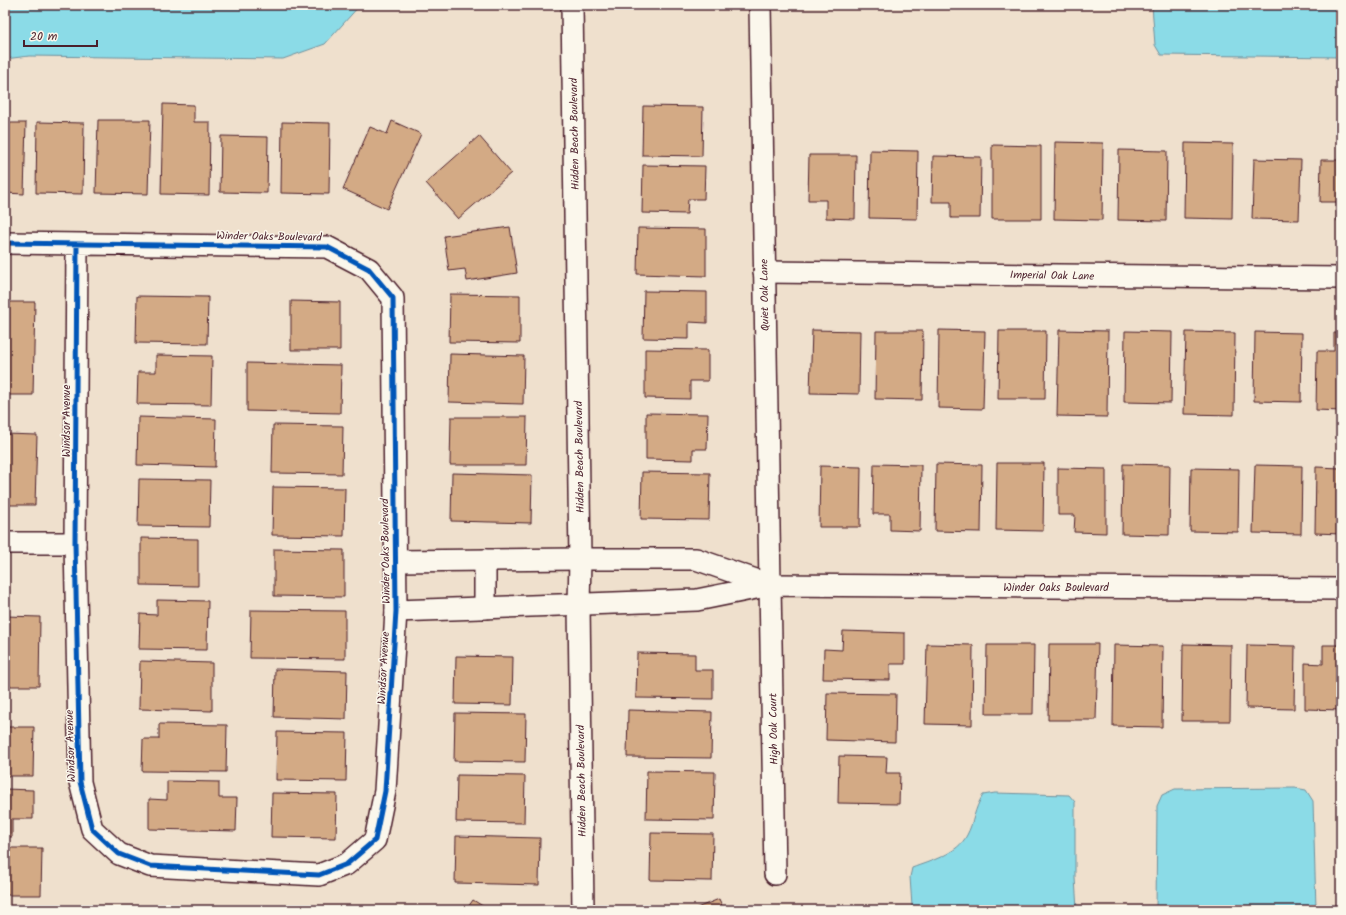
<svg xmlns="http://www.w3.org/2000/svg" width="1346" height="915" viewBox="0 0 1346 915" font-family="Kalam,sans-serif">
<rect width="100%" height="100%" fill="#efe0cd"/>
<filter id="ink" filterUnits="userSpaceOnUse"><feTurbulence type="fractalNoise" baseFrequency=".025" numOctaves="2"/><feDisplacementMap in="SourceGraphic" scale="8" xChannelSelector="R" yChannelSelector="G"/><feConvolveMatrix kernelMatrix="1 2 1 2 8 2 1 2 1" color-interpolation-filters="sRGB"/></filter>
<g filter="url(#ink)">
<g fill="#8bdbe7" stroke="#71909c">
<path d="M 5,5 L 360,5 L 325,44 L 283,59 L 29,56 L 5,59 Z"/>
<path d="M 1152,5 L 1341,5 L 1341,57 L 1161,55 L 1155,45 Z"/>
<path d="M 1295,788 L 1306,790 L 1313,801 L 1316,910 L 1156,910 L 1157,806 L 1162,795 L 1175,789 Z"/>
<path d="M 995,793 L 1069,795 L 1075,802 L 1075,878 L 1077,910 L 910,910 L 912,906 L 910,877 L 912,868 C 930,861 958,854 967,835 C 974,822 974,809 983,795 Z"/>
</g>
<g fill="#d3aa85" stroke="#4a1f2b">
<path d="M 163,104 L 194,105 L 194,122 L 210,122 L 209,195 L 161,194 Z"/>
<path d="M 643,106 L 703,107 L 702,156 L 642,155 Z"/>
<path d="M 98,120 L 150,120 L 148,194 L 96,193 Z"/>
<path d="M 392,121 L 421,134 L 387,209 L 343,189 L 370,127 L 387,134 Z"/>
<path d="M 37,122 L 84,123 L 83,194 L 36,193 Z"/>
<path d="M 282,122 L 330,123 L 329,194 L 281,193 Z"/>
<path d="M 5,123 L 26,123 L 24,194 L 5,193 Z"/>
<path d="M 221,136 L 268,137 L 267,193 L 220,192 Z"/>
<path d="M 479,136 L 511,173 L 458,219 L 426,183 Z"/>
<path d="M 1055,142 L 1103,143 L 1102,220 L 1054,219 Z"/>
<path d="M 1185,143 L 1233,144 L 1232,219 L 1184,218 Z"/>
<path d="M 992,145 L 1041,146 L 1041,219 L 992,219 Z"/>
<path d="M 870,150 L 918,151 L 917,219 L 869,218 Z"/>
<path d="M 1119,150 L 1167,151 L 1166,221 L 1118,220 Z"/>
<path d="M 809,155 L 856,155 L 855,219 L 826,218 L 826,200 L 808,200 Z"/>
<path d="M 933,156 L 981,157 L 980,218 L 951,218 L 951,202 L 932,202 Z"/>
<path d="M 1254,159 L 1301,160 L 1299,220 L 1252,219 Z"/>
<path d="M 1321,160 L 1341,160 L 1341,221 L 1337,221 L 1337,202 L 1320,202 Z"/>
<path d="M 643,165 L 705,166 L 704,199 L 688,199 L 687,214 L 642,213 Z"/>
<path d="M 510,227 L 517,273 L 467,281 L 465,269 L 449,271 L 444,236 Z"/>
<path d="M 638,228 L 706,229 L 706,276 L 637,274 Z"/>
<path d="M 644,291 L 707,292 L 707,323 L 689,322 L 689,339 L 643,338 Z"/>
<path d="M 450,294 L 520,295 L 520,343 L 449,342 Z"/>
<path d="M 137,296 L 208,297 L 207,344 L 136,343 Z"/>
<path d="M 291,301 L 340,302 L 340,350 L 291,350 Z"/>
<path d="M 5,302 L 35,302 L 33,395 L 5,395 Z"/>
<path d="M 812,330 L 860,331 L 859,394 L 810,393 Z"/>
<path d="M 939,330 L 985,331 L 983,409 L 938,408 Z"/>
<path d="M 1059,330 L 1108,331 L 1107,417 L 1057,416 Z"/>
<path d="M 876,331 L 923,331 L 922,400 L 875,399 Z"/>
<path d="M 999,331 L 1046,331 L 1045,399 L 998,399 Z"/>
<path d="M 1125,331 L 1172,332 L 1171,403 L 1124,402 Z"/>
<path d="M 1186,332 L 1235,333 L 1234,415 L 1184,414 Z"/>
<path d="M 1255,332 L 1302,333 L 1301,402 L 1254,401 Z"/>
<path d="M 1334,333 L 1341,333 L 1341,411 L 1316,410 L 1317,351 L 1334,351 Z"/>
<path d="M 645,349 L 708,350 L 708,381 L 690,381 L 690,399 L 645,398 Z"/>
<path d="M 450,354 L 524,356 L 523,404 L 449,402 Z"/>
<path d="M 156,355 L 212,356 L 211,405 L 137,404 L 138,372 L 156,372 Z"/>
<path d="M 247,363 L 341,365 L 340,413 L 247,411 Z"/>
<path d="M 646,413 L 708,414 L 707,449 L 693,449 L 693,460 L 646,459 Z"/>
<path d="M 138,417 L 216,419 L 215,467 L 137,465 Z"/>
<path d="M 451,417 L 527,417 L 526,465 L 450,465 Z"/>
<path d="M 273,425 L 343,426 L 342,474 L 272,473 Z"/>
<path d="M 5,434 L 37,435 L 35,505 L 5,505 Z"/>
<path d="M 997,463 L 1044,463 L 1043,531 L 996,530 Z"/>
<path d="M 874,464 L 921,465 L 920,531 L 890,530 L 890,514 L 873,514 Z"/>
<path d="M 936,464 L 982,465 L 981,532 L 935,531 Z"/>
<path d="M 1123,464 L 1170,465 L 1169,535 L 1122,534 Z"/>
<path d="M 1255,465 L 1302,466 L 1301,534 L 1253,533 Z"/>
<path d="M 820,466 L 861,467 L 860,527 L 819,527 Z"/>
<path d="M 1316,467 L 1341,468 L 1341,534 L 1315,533 Z"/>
<path d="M 1058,468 L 1106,469 L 1106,533 L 1074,532 L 1075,515 L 1058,515 Z"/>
<path d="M 1191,468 L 1239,469 L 1238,532 L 1190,531 Z"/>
<path d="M 642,472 L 710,473 L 709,520 L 641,519 Z"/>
<path d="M 452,473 L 532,475 L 531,523 L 451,521 Z"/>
<path d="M 139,479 L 210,480 L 209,527 L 138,526 Z"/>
<path d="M 273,487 L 345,488 L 344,536 L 272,535 Z"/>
<path d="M 141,538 L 198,539 L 198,586 L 141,585 Z"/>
<path d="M 274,549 L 344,550 L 344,597 L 274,596 Z"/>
<path d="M 157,600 L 208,601 L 207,650 L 139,649 L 140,614 L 157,615 Z"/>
<path d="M 251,610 L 345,611 L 345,659 L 250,658 Z"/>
<path d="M 5,616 L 40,617 L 39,686 L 5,686 Z"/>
<path d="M 843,631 L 905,633 L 905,664 L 890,664 L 890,680 L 823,679 L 824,649 L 842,650 Z"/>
<path d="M 927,644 L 973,645 L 972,725 L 925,724 Z"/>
<path d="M 1049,644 L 1098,644 L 1096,720 L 1048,720 Z"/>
<path d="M 1183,644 L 1231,645 L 1230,721 L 1182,721 Z"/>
<path d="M 987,645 L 1034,645 L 1033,714 L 986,714 Z"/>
<path d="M 1114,645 L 1163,646 L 1162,727 L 1113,726 Z"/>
<path d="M 1247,645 L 1295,646 L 1294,709 L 1246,708 Z"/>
<path d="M 1323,645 L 1341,645 L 1341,710 L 1305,709 L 1305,663 L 1323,664 Z"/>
<path d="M 637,653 L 695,654 L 695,670 L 713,670 L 713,699 L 636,698 Z"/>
<path d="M 456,656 L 513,657 L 512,705 L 455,704 Z"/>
<path d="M 140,661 L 212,663 L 212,711 L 139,709 Z"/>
<path d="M 275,669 L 347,671 L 346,719 L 274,717 Z"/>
<path d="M 827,693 L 896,694 L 895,742 L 826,740 Z"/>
<path d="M 628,710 L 712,712 L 711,758 L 627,757 Z"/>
<path d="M 455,713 L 526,714 L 525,762 L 454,761 Z"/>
<path d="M 159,724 L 227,725 L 226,772 L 142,771 L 143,739 L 159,739 Z"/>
<path d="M 5,727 L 34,727 L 33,776 L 5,776 Z"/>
<path d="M 277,732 L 347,733 L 346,781 L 276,780 Z"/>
<path d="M 839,756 L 887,757 L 886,773 L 900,773 L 899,804 L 838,803 Z"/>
<path d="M 647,771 L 715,772 L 714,820 L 646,819 Z"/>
<path d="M 457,775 L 525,776 L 524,823 L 456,822 Z"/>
<path d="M 167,781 L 219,782 L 219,798 L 237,798 L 236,831 L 149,829 L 149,799 L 167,800 Z"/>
<path d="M 5,789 L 33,790 L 33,819 L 12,819 L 12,837 L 5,837 Z"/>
<path d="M 272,793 L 337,794 L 336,838 L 271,837 Z"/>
<path d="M 651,833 L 713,834 L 712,881 L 650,880 Z"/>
<path d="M 456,836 L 540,838 L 539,885 L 455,883 Z"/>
<path d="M 5,848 L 42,848 L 41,895 L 5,895 Z"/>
<path d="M 719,899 L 724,910 L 692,910 Z"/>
<path d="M 473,900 L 489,910 L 466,910 Z"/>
</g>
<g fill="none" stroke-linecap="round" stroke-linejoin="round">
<g stroke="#4a1f2b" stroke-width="24">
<g id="street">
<path d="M 572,5 L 580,559 L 579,605 L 583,910"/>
<path d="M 760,5 L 775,874"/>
<path d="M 5,243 L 327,247 L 369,269 L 393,298 L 396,611 L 385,791 L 375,840 L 347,864 L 319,875 L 150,866 L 119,854 L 92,829 L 80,782 L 75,543 L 77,244"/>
<path d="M 764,272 L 1341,278"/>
<path d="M 5,543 L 75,543"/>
<path d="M 396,561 L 580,559 L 696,559 L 770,585"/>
<path d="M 485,608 L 485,560"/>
<path d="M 396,611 L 697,600 L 771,585 L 1341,589"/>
</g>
</g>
<use href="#street" stroke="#fbf7ec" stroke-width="21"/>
<g stroke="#fbf7ec" stroke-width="8">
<path id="cycleway" d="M 5,243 L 327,247 L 369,269 L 393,298 L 396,611 L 385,791 L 375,840 L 347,864 L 319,875 L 150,866 L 119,854 L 92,829 L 80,782 L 75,543 L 77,244"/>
</g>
<use href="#cycleway" stroke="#0057b8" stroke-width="5"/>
</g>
</g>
<g text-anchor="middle" stroke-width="3" stroke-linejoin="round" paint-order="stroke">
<g font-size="11" fill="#4a1f2b" stroke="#fbf7ec">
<text transform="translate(574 134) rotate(-91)" y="4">Hidden Beach Boulevard</text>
<text transform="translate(269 236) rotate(1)" y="4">Winder Oaks Boulevard</text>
<text transform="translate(1052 275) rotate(1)" y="4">Imperial Oak Lane</text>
<text transform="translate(764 295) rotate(-91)" y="4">Quiet Oak Lane</text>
<text transform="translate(66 421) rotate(-90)" y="4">Windsor Avenue</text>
<text transform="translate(579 457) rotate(-91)" y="4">Hidden Beach Boulevard</text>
<text transform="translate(385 551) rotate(-91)" y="4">Winder Oaks Boulevard</text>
<text x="1056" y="591">Winder Oaks Boulevard</text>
<text transform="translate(383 668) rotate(-87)" y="4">Windsor Avenue</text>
<text transform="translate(773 729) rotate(-91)" y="4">High Oak Court</text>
<text transform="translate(70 746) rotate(-92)" y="4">Windsor Avenue</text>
<text transform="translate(581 781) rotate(-91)" y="4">Hidden Beach Boulevard</text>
</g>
</g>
<rect width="1346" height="915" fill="none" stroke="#fbf7ec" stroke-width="20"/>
<rect x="10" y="10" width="1326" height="895" fill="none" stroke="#4a1f2b" stroke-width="1.5" filter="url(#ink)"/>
<path d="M24 40v6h73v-6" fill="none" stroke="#4a1f2b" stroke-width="2"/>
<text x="30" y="40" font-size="12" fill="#4a1f2b" stroke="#fbf7ec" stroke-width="3" paint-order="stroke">20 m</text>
</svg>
